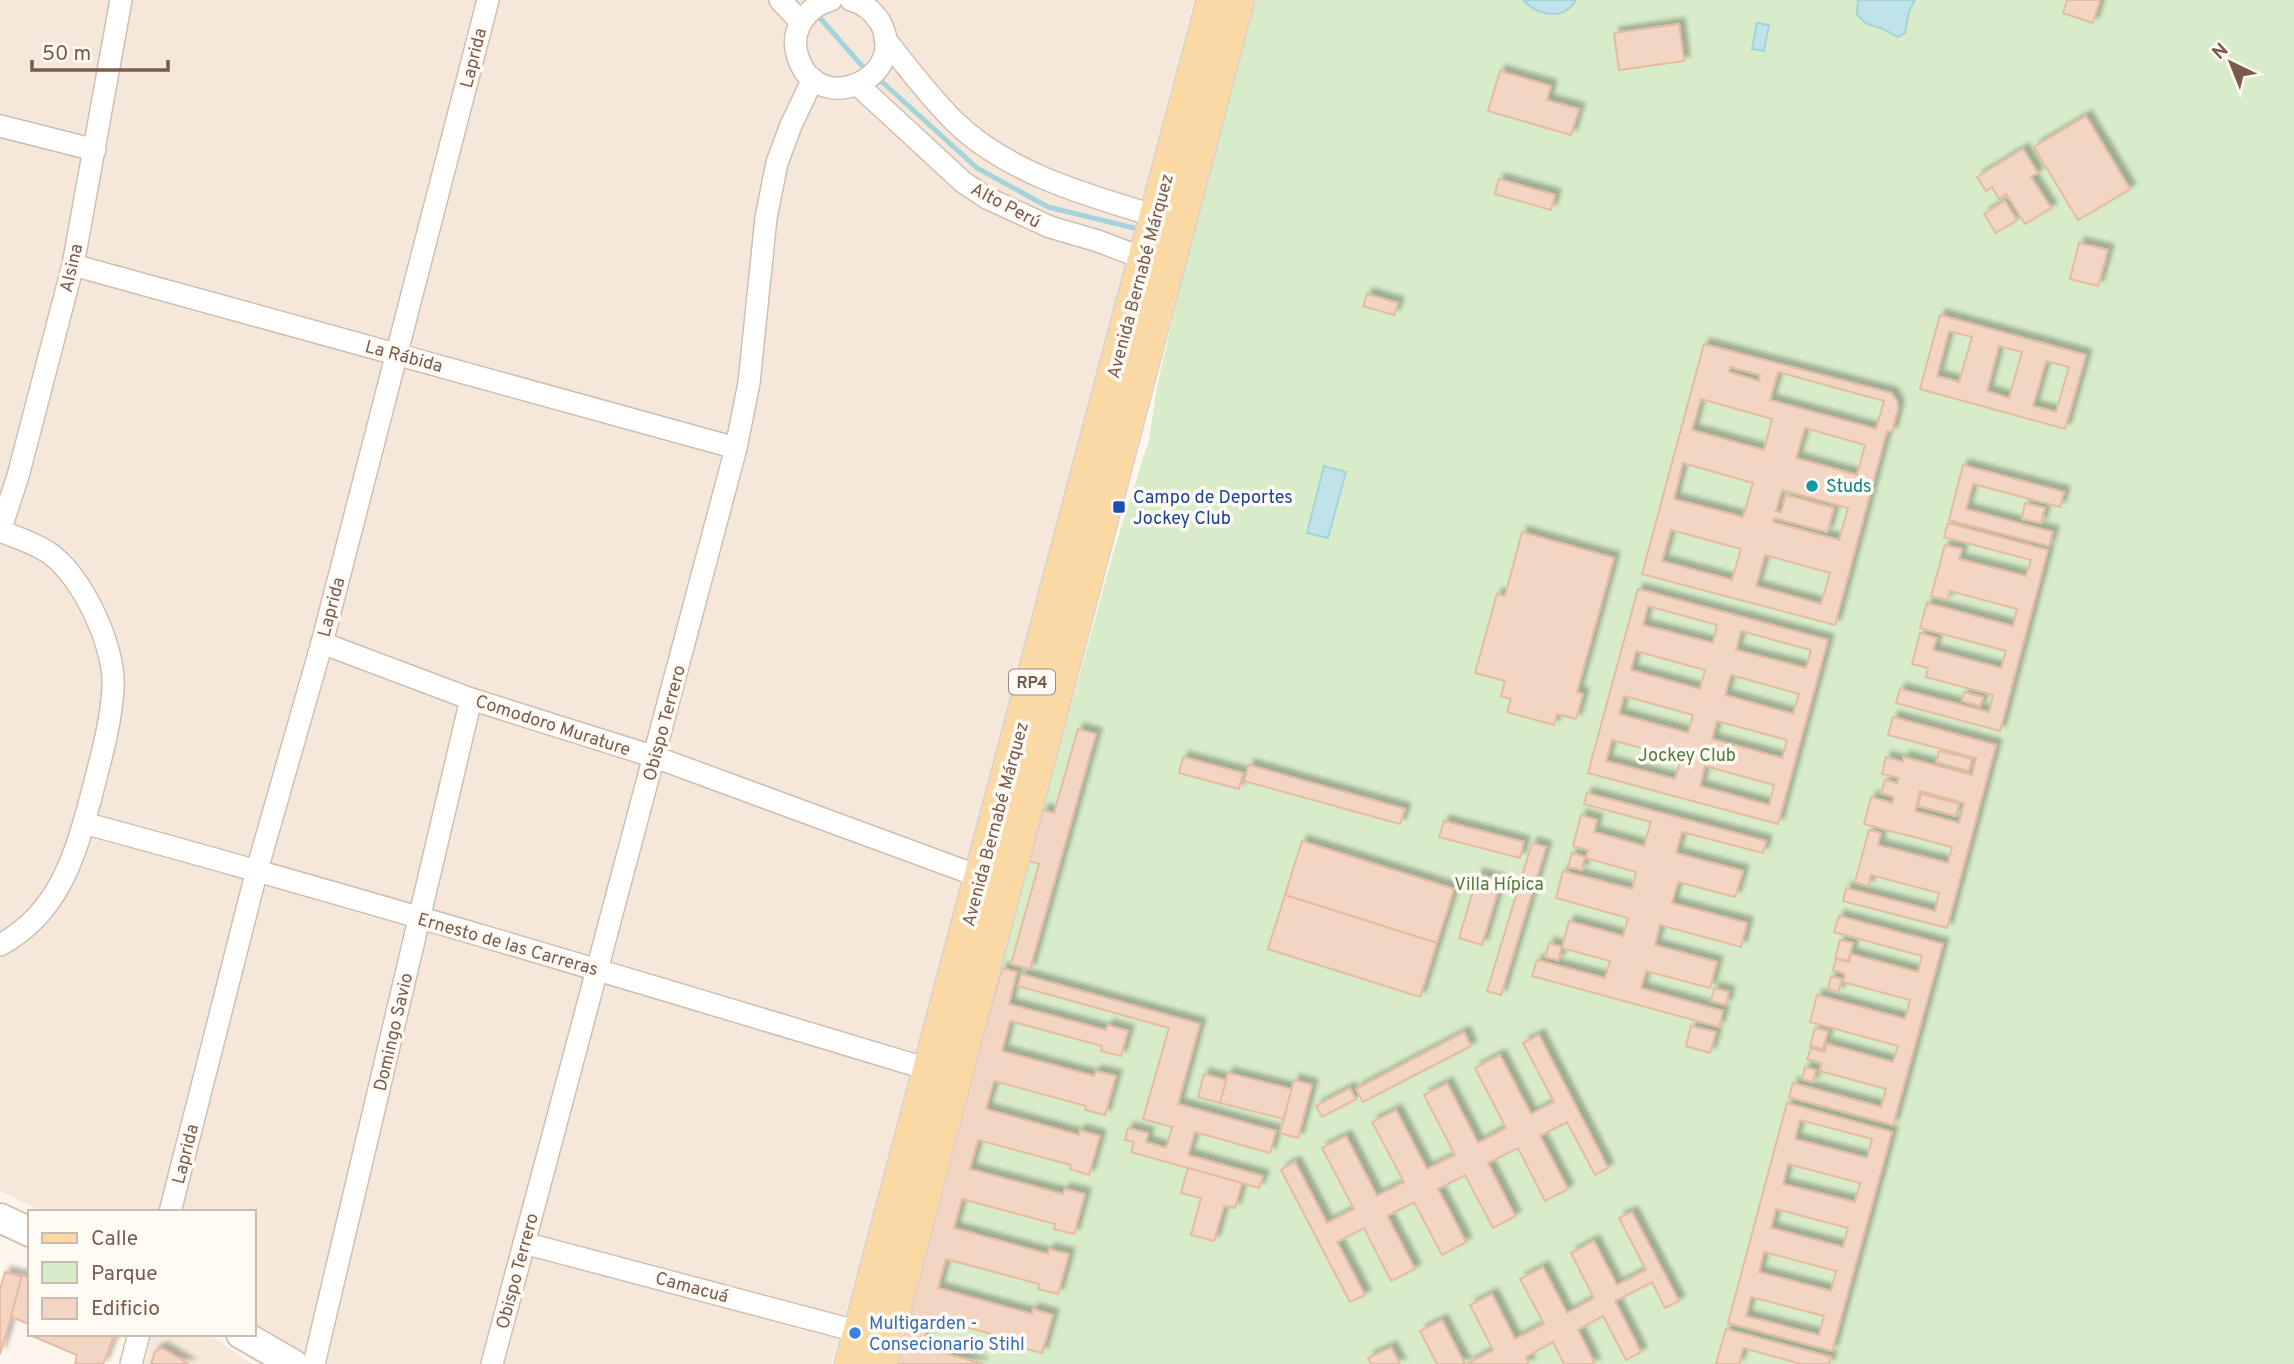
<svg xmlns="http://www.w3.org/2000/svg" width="2294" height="1364" viewBox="0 0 2294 1364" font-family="Overpass,sans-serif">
<defs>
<filter id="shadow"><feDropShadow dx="5.5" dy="-5.5" stdDeviation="2" flood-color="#0004"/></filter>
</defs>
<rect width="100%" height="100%" fill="#fdf6ec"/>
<g fill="#f5e8da">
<path d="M 0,0 L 1194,0 L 970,859 L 832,1364 L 323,1364 L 254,1322 L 254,1212 L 43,1212 L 0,1191 Z"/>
<path d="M 152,1334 L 209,1334 L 252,1364 L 144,1364 Z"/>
</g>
<path fill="#d8ecc9" d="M 1251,0 L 2294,0 L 2294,1364 L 891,1364 L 1113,553 L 1149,440 L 1157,386 L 1224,101 Z"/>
<g fill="#bfe3e8" stroke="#a5d3da" stroke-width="2">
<path d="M 1523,0 L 1576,0 C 1564,21 1538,16 1523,0 Z"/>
<path d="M 1858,0 L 1915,0 L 1909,11 L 1905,33 L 1898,37 L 1881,28 L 1867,24 L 1857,15 Z"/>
<path d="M 1757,23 L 1769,25 L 1764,51 L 1752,49 Z"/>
<path d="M 1324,466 L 1346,472 L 1328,538 L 1307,533 Z"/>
</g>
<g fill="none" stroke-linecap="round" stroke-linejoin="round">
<g stroke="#a5d3da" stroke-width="5">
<path d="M 819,17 L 864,68"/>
<path d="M 880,80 L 977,168 L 1048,207 L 1142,230"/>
</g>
</g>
<g fill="#f3d5c3" stroke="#e6bba3" stroke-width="2" fill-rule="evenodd" filter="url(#shadow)">
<path d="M 2067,0 L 2100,0 L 2093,23 L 2063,13 Z"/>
<path d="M 1679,24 L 1684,61 L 1619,70 L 1614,33 Z"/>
<path d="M 1500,71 L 1551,86 L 1547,100 L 1579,109 L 1571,135 L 1488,111 Z"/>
<path d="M 2086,116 L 2130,189 L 2078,220 L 2034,147 Z"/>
<path d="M 2023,149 L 2038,173 L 2031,177 L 2051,208 L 2025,224 L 2006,194 L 1999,199 L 1992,187 L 1986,191 L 1977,177 Z"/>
<path d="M 1499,179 L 1555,195 L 1551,210 L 1495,194 Z"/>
<path d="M 2005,201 L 2017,220 L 1996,233 L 1984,214 Z"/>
<path d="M 2079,243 L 2108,250 L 2098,286 L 2070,279 Z"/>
<path d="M 1367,294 L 1398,303 L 1394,315 L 1363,306 Z"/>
<path d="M 1940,315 L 2086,355 L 2065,429 L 1920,389 ZM 1949,331 L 1972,337 L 1959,382 L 1937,376 ZM 1999,346 L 2022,352 L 2009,398 L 1987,391 ZM 2046,361 L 2069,367 L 2056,412 L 2033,406 Z"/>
<path d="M 1704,344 L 1891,393 L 1897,401 L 1898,408 L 1892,432 L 1887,431 L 1835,625 L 1642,574 ZM 1730,367 L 1760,375 L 1759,381 L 1729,372 ZM 1778,372 L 1884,401 L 1876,429 L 1770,400 ZM 1701,399 L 1772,419 L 1764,450 L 1692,430 ZM 1805,428 L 1865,445 L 1857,475 L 1796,458 ZM 1683,463 L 1753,483 L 1743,517 L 1674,499 ZM 1782,490 L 1848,508 L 1839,540 L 1773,522 L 1774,518 L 1827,532 L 1834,508 L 1786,495 L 1781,512 L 1776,511 ZM 1671,530 L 1741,549 L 1732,580 L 1662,561 ZM 1765,555 L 1830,573 L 1821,604 L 1756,586 Z"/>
<path d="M 1963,465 L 2064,492 L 2060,507 L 1973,484 L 1966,509 L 2053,532 L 2049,546 L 1949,520 Z"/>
<path d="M 2025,503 L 2045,508 L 2041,523 L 2022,519 Z"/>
<path d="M 1948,523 L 2048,550 L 2000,731 L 1896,703 L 1900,689 L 1989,712 L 1993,695 L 1926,677 L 1928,668 L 1912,664 L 1920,633 L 1937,638 L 1933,650 L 2001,668 L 2006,651 L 1920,628 L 1927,603 L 2013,626 L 2017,609 L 1950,591 L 1947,600 L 1931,596 L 1945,545 L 1962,549 L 1959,559 L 2026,576 L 2031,560 L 1944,537 Z"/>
<path d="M 1522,532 L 1614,558 L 1577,692 L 1583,694 L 1576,719 L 1557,714 L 1554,725 L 1507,712 L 1511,699 L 1501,696 L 1505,681 L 1475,673 L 1497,594 L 1505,596 Z"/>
<path d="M 1638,589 L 1828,640 L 1778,824 L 1588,773 ZM 1648,606 L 1717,625 L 1713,643 L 1643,625 ZM 1741,631 L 1811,650 L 1806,668 L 1736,650 ZM 1636,651 L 1705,670 L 1700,689 L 1631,670 ZM 1731,675 L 1799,694 L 1793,714 L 1725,695 ZM 1624,696 L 1693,715 L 1688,733 L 1619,714 ZM 1717,721 L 1787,740 L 1782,758 L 1712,739 ZM 1612,740 L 1681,759 L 1675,779 L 1606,761 ZM 1705,766 L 1774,785 L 1769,805 L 1700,786 Z"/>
<path d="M 1964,692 L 1983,697 L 1980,706 L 1962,701 Z"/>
<path d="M 1893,717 L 1996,745 L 1947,928 L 1843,901 L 1846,888 L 1935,911 L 1939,893 L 1871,875 L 1868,886 L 1855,882 L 1869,830 L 1881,833 L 1878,845 L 1948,863 L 1952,847 L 1864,824 L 1871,797 L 1892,803 L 1894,797 L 1881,793 L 1885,780 L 1897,783 L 1899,778 L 1882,774 L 1886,757 L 1903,762 L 1904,757 L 1972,775 L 1976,758 L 1888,735 ZM 1920,791 L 1964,803 L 1959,823 L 1915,811 Z"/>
<path d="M 1078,729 L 1096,734 L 1030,969 L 1011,964 L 1039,864 L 1029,861 L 1043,810 L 1054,813 Z"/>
<path d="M 1939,751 L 1972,759 L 1969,771 L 1936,762 Z"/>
<path d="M 1183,757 L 1243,773 L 1239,789 L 1179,773 Z"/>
<path d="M 1249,765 L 1405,809 L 1400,824 L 1244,781 Z"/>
<path d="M 1587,793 L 1766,841 L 1763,853 L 1682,832 L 1676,853 L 1743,871 L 1735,897 L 1678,882 L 1672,903 L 1747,923 L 1741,947 L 1660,925 L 1655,945 L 1717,962 L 1710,988 L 1646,971 L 1641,988 L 1723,1011 L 1719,1027 L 1532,976 L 1537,960 L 1605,978 L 1610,961 L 1562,948 L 1569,921 L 1623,936 L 1628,918 L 1556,898 L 1563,871 L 1632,889 L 1636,872 L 1586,858 L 1588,850 L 1573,846 L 1581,815 L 1597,820 L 1594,832 L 1644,846 L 1651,822 L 1584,804 Z"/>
<path d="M 1921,794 L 1959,804 L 1956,816 L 1918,806 Z"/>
<path d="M 1444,821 L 1524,842 L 1520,858 L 1439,837 Z"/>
<path d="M 1302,841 L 1454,889 L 1437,943 L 1285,895 Z"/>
<path d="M 1532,843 L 1546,847 L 1501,995 L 1487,991 Z"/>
<path d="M 1572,853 L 1585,857 L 1582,870 L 1568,867 Z"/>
<path d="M 1478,874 L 1501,881 L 1482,945 L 1459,938 Z"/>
<path d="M 1285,895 L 1437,943 L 1420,997 L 1268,949 Z"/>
<path d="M 1839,916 L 1943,944 L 1893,1125 L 1789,1097 L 1793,1083 L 1881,1107 L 1886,1089 L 1820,1071 L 1822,1063 L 1807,1059 L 1811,1048 L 1825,1052 L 1827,1044 L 1893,1062 L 1898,1046 L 1810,1022 L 1817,995 L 1905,1019 L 1910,1000 L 1843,982 L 1845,974 L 1833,970 L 1836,959 L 1849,962 L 1851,954 L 1918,972 L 1922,956 L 1834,932 Z"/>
<path d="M 1840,940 L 1853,943 L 1848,961 L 1835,958 Z"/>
<path d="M 1549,943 L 1562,947 L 1558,960 L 1545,957 Z"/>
<path d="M 1002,968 L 1017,972 L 1009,1004 L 1106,1030 L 1108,1025 L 1128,1031 L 1121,1056 L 1101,1051 L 1102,1046 L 1010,1021 L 1002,1051 L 1094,1076 L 1096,1071 L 1116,1076 L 1105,1115 L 1085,1110 L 1086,1106 L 994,1081 L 986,1109 L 1079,1135 L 1080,1130 L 1100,1136 L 1089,1175 L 1070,1169 L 1071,1165 L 978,1140 L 970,1169 L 1063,1194 L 1065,1189 L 1085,1194 L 1074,1234 L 1054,1229 L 1055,1224 L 962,1199 L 954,1228 L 1048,1254 L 1049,1249 L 1069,1254 L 1058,1294 L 1038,1289 L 1039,1284 L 946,1259 L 938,1288 L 1032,1314 L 1033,1309 L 1053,1315 L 1042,1353 L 1023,1348 L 1024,1343 L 930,1317 L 922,1347 L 983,1364 L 892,1364 Z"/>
<path d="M 1021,974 L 1200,1024 L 1178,1104 L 1276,1131 L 1270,1153 L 1195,1132 L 1188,1155 L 1263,1176 L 1259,1188 L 1131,1152 L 1134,1142 L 1125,1140 L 1128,1128 L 1148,1133 L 1146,1142 L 1166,1148 L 1172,1127 L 1143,1119 L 1169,1028 L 1018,986 Z"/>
<path d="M 1831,976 L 1842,979 L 1838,992 L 1828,989 Z"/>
<path d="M 1714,988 L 1729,992 L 1726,1005 L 1711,1001 Z"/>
<path d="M 1691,1026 L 1716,1032 L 1710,1053 L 1686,1046 Z"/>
<path d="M 1815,1028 L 1828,1031 L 1823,1049 L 1810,1046 Z"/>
<path d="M 1464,1032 L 1471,1046 L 1363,1102 L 1356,1089 Z"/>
<path d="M 1539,1035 L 1608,1168 L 1595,1175 L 1567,1122 L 1540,1136 L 1568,1189 L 1545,1201 L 1518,1148 L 1488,1163 L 1515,1216 L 1493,1228 L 1465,1175 L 1438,1189 L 1466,1242 L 1442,1255 L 1414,1202 L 1387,1216 L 1415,1269 L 1391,1281 L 1364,1228 L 1337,1242 L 1365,1295 L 1350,1302 L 1281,1170 L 1295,1162 L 1327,1223 L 1354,1209 L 1322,1148 L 1346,1136 L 1377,1196 L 1404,1182 L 1372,1122 L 1396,1110 L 1427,1169 L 1455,1155 L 1424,1095 L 1447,1083 L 1478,1143 L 1506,1128 L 1475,1068 L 1500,1055 L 1531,1114 L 1554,1102 L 1523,1043 Z"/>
<path d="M 1805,1067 L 1816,1070 L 1813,1082 L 1802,1079 Z"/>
<path d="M 1228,1073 L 1292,1089 L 1284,1119 L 1220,1103 Z"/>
<path d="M 1204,1074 L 1226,1080 L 1220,1103 L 1198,1097 Z"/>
<path d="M 1294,1080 L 1312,1085 L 1298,1138 L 1280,1133 Z"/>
<path d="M 1350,1088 L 1356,1099 L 1322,1117 L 1316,1106 Z"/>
<path d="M 1787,1103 L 1892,1132 L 1832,1351 L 1728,1323 ZM 1800,1120 L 1872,1139 L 1867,1158 L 1795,1139 ZM 1788,1164 L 1860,1183 L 1855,1202 L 1783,1184 ZM 1776,1209 L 1848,1228 L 1843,1247 L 1771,1228 ZM 1764,1252 L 1836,1271 L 1831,1291 L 1759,1272 ZM 1751,1297 L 1824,1316 L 1819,1335 L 1746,1316 Z"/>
<path d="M 1188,1168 L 1242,1183 L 1235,1208 L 1224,1206 L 1214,1241 L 1191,1235 L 1201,1198 L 1181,1193 Z"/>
<path d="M 1632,1212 L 1679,1301 L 1665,1308 L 1652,1282 L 1615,1301 L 1641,1352 L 1626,1360 L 1603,1316 L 1578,1330 L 1595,1364 L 1564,1364 L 1553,1342 L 1526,1357 L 1529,1364 L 1467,1364 L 1493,1350 L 1470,1305 L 1492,1294 L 1515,1339 L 1544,1324 L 1520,1279 L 1543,1267 L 1567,1313 L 1594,1298 L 1571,1253 L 1594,1241 L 1617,1285 L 1646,1270 L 1619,1218 Z"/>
<path d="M 5,1272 L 23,1277 L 0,1354 L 0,1289 Z"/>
<path d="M 22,1275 L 30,1278 L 30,1334 L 112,1334 L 114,1336 L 103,1364 L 75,1364 L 77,1355 L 30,1335 L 29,1324 L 11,1317 Z"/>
<path d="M 1442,1320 L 1465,1364 L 1437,1364 L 1420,1331 Z"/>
<path d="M 1726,1329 L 1831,1357 L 1829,1364 L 1801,1364 L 1743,1348 L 1739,1364 L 1716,1364 Z"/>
<path d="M 1391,1347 L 1400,1364 L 1371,1364 L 1368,1358 Z"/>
<path d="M 162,1348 L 189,1364 L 151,1364 L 155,1351 Z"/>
</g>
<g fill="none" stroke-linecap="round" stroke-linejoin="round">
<g stroke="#d1beb0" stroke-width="24">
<g id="minor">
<path d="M 780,0 L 801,22"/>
<path d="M 831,0 C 806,7 789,31 798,57 C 817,119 911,78 880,22 C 873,11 863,3 851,0"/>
<path d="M 885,39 C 907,67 929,96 954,121 C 1007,173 1086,195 1156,216"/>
<path d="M 858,85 L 963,182 L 987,198 L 1050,227 L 1098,241 L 1145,259"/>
<path d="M 0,126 L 95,150"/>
<path d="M 73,265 L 736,448"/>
<path d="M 0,531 L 18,476 L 73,265 L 121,0"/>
<path d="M 0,531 C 15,537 35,543 49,553 C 82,575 116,648 113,688 C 111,725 100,761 91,797 C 75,857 58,914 0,945"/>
<path d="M 322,643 L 471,699 L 655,757 L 981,877"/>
<path d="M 84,823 C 368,900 649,985 931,1070"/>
<path d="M 170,1212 L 257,870 L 322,643 L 488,0"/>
<path d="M 524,1243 L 860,1332"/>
<path d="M 131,1364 L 139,1334"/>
<path d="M 314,1364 L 471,699"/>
<path d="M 492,1364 L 736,448 L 749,383 L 766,218 L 777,163 L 791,125 L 813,79"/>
</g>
</g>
<g stroke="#d6c0b0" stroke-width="32">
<g id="secondary">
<path d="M 0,1218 L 30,1232"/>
<path d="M 241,1334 L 293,1364"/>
</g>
</g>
<g stroke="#dad1cd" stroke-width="35">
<g id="primary">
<path d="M 851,1364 L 1213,0"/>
<path d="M 880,1364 L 1238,0"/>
</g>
</g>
<use href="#minor" stroke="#fff" stroke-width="21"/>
<use href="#secondary" stroke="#fff" stroke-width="28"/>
<use href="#primary" stroke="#fbd9a5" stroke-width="32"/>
</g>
<circle fill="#0f9aa8" stroke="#fffaf3" stroke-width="2.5" cx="1812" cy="486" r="7"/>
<rect fill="#1a4fb4" stroke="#fffaf3" stroke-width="2.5" x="1112" y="500" width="14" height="14" rx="3.5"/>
<circle fill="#3f7fe0" stroke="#fffaf3" stroke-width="2.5" cx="855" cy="1333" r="7"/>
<g text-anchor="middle" stroke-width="7" stroke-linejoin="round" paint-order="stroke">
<rect fill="#fffaf3" stroke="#a28b7f" stroke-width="2" x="1009" y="669.5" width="46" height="25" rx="5"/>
<g font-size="16" font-weight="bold" fill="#7a5c4d">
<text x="1032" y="688">RP4</text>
</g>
<g font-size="18" fill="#7a5c4d" stroke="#fffaf3">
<text transform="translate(473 58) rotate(-76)" y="6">Laprida</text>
<text transform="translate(1006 205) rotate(28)" y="6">Alto Perú</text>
<text transform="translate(71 268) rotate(-77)" y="6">Alsina</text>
<text transform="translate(1140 276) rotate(-75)" y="6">Avenida Bernabé Márquez</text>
<text transform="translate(404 356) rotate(15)" y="6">La Rábida</text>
<text transform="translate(331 607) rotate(-75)" y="6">Laprida</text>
<text transform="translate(664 723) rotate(-75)" y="6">Obispo Terrero</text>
<text transform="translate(553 725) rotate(18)" y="6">Comodoro Murature</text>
<text transform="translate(995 824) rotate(-75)" y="6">Avenida Bernabé Márquez</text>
<text transform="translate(508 944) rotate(16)" y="6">Ernesto de las Carreras</text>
<text transform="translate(393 1032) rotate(-77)" y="6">Domingo Savio</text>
<text transform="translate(185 1154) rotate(-76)" y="6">Laprida</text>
<text transform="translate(517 1271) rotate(-75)" y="6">Obispo Terrero</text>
<text transform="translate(692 1287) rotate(15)" y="6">Camacuá</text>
</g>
<g font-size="18" fill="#0d838f" stroke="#fffaf3" text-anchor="start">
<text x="1826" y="492">Studs</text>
</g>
<g font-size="18" fill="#164399" stroke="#fffaf3" text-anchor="start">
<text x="1133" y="503">Campo de Deportes<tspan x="1133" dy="21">Jockey Club</tspan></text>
</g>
<g font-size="18" fill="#537a41" stroke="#fffaf3">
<text x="1687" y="761">Jockey Club</text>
<text x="1499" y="890">Villa Hípica</text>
</g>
<g font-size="18" fill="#366cbe" stroke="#fffaf3" text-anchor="start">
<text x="869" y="1329">Multigarden -<tspan x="869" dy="21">Consecionario Stihl</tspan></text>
</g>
</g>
<rect x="28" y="1210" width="228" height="126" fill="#fffaf3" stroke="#cabbb1" stroke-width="2"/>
<rect x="42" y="1233" width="35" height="10" fill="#fbd9a5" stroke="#cabbb1" stroke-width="2"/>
<text x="91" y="1245" font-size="21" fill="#7a5c4d">Calle</text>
<rect x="42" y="1262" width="35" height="21" fill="#d8ecc9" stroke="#cabbb1" stroke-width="2"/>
<text x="91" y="1280" font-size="21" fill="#7a5c4d">Parque</text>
<rect x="42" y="1298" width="35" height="21" fill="#f3d5c3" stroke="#cabbb1" stroke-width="2"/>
<text x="91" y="1315" font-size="21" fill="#7a5c4d">Edificio</text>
<g transform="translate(2231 63) rotate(317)" stroke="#fffaf3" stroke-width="5" paint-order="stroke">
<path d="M0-5L12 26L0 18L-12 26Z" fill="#7a5c4d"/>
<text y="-10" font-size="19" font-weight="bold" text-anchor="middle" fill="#7a5c4d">N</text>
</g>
<path d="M32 60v10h136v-10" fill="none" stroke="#7a5c4d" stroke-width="3.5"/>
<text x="42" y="60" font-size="21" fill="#7a5c4d" stroke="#fffaf3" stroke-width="5" paint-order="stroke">50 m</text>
</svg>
